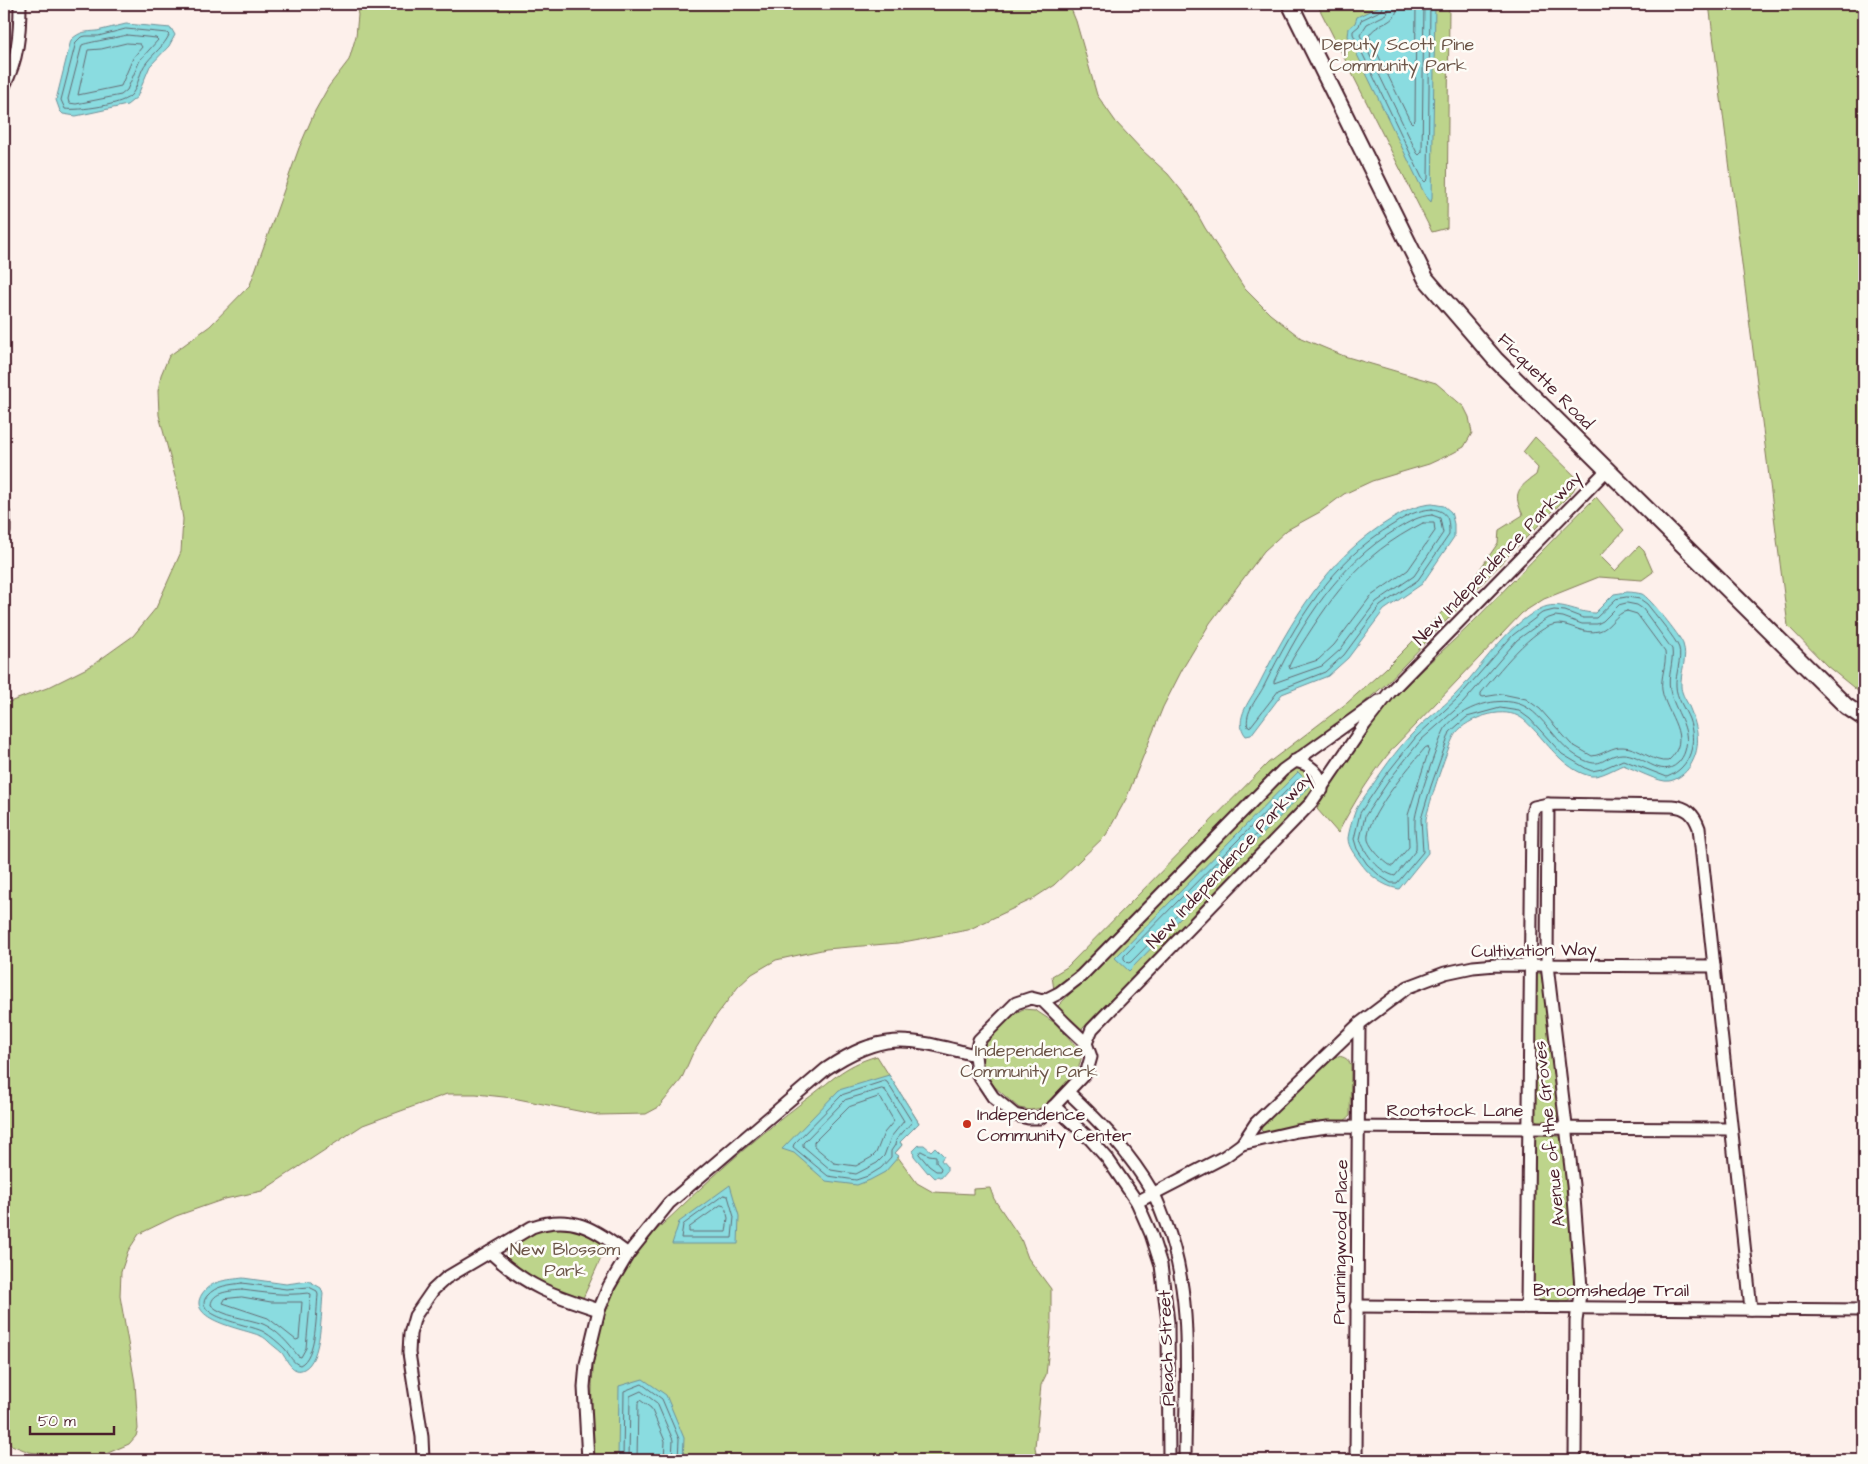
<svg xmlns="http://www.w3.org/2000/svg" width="1868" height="1464" viewBox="0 0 1868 1464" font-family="'Architects Daughter',sans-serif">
<rect width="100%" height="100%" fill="#fdf0eb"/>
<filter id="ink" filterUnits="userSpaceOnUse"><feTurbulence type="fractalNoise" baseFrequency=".02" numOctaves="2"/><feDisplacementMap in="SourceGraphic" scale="10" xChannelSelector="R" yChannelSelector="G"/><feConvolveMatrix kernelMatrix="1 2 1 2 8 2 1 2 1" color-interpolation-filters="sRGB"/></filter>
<g filter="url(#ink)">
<g fill="#bdd48b" stroke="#847a5b">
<path d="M 356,4 L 1069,4 L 1076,21 L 1097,95 L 1116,122 L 1142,150 L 1168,174 L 1190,201 L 1205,228 L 1245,289 L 1270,314 L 1301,338 L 1344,356 L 1436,383 L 1464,407 L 1469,417 L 1472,433 L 1464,447 L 1453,453 L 1429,464 L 1372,481 L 1344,494 L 1320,512 L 1287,530 L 1264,551 L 1210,623 L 1183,668 L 1163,707 L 1126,799 L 1106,835 L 1054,885 L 1031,900 L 968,930 L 898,943 L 826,949 L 776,960 L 752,974 L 738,987 L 716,1016 L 692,1055 L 681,1080 L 659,1107 L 646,1114 L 598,1115 L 513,1098 L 476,1094 L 447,1094 L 363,1125 L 262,1191 L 225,1199 L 176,1216 L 139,1234 L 128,1251 L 121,1272 L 120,1296 L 135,1383 L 138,1429 L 136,1436 L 129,1444 L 101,1456 L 83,1459 L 29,1452 L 4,1442 L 4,704 L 47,688 L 91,666 L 133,636 L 156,608 L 181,552 L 183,519 L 177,484 L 159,415 L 158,391 L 161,375 L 169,356 L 210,326 L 250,285 L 299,148 L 315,111 L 329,86 L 349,60 L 356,36 L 358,15 Z"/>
<path d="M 1317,4 L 1449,4 L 1447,228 L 1432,232 Z"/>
<path d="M 1709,4 L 1864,4 L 1864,696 L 1827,666 L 1788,626 Z"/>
<path d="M 1535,437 L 1579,480 L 1573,491 L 1509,555 L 1385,685 L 1329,732 L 1287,761 L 1277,766 L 1077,970 L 1074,979 L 1054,990 L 1052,976 L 1067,967 L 1268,763 L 1347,703 L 1385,669 L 1469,585 L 1498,543 L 1499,530 L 1523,515 C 1512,493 1518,488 1536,475 L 1538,468 L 1523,452 Z"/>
<path d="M 1596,497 L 1624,530 L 1600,556 L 1615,571 L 1639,546 L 1644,551 L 1653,572 L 1642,580 L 1599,577 L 1544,599 L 1522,613 L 1395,746 C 1372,773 1354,802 1338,833 L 1317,809 C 1335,771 1363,732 1392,700 C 1415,674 1443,651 1468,627 C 1511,584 1552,539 1596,497 Z"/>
<path d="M 1295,768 C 1308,770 1313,776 1318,788 L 1081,1030 L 1057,1007 L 1290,770 Z"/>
<path d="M 1537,973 L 1544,974 L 1560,1114 C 1554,1127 1538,1127 1532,1113 L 1535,974 Z"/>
<path d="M 1023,1009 L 1035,1010 L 1055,1023 L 1077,1047 L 1081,1059 L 1078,1070 L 1042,1108 L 1030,1110 L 1019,1108 L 1005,1096 L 994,1086 L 982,1067 L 984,1046 L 1012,1015 Z"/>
<path d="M 877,1056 L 919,1123 L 900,1142 L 902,1145 L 895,1153 L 917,1183 L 933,1192 L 973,1194 L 973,1189 L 990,1188 L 994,1199 L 1021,1239 L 1028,1258 L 1051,1289 L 1051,1329 L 1046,1375 L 1041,1385 L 1035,1447 L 1037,1460 L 594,1460 C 592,1405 587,1364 606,1310 C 613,1291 632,1258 646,1242 C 656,1229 669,1219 681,1207 C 720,1169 761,1134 804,1101 C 832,1081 842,1066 877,1056 Z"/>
<path d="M 1338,1056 C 1345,1057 1348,1059 1351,1065 L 1350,1116 L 1343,1122 L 1265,1134 L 1261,1130 L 1262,1126 L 1333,1058 Z"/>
<path d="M 1546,1134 L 1560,1137 L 1564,1142 L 1576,1292 C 1569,1307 1538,1308 1531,1292 L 1533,1140 L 1539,1135 Z"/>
<path d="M 555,1226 C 575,1228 589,1236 607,1245 L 583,1298 L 553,1288 L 528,1277 L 507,1261 L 506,1248 L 509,1244 L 541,1229 Z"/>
</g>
<g fill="#8adce0" stroke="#709098">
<path d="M 1384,4 L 1435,4 L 1432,198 L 1431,202 L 1425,195 L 1348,36 L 1349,28 L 1355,23 L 1357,17 Z"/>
<path d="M 126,24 L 171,28 L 175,35 L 169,46 L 150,66 L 137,97 L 127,105 L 76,116 L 63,114 L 60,111 L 56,100 L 71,40 C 80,31 86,32 97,31 C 107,29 116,26 126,24 Z"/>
<path d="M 1432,504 L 1444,506 L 1451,512 L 1454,524 L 1454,537 L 1422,584 L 1384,610 L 1348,658 L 1328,676 L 1282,694 L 1251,735 L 1246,736 C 1232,720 1252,698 1259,684 C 1291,621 1328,557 1390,520 C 1404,512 1416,505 1432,504 Z"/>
<path d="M 1627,592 C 1632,592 1638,593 1642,594 C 1649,597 1681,637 1683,644 C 1688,658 1680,673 1681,686 C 1681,692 1685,699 1688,704 C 1697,725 1703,745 1690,766 C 1686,773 1677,780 1669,781 C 1660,783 1634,769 1623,765 C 1613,769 1601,777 1591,776 C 1569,772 1551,749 1538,734 C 1532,728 1526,720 1518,716 C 1500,707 1468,718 1456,733 C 1449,741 1428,807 1426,819 C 1425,830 1428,843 1428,853 L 1399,889 C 1382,886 1369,875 1360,862 C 1355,855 1348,847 1348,838 C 1349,831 1352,820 1355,812 C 1357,806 1363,799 1367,793 C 1381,773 1395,751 1413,733 C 1426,719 1442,708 1455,695 C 1482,667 1505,627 1540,609 C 1559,599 1576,613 1595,613 L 1614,594 Z"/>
<path d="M 1298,772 L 1311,785 L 1129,971 L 1115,958 Z"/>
<path d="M 889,1075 L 919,1123 L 900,1142 L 902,1145 L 895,1153 L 899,1156 L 885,1172 L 870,1180 L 857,1185 L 826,1181 L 794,1153 L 782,1149 L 839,1090 Z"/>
<path d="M 919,1145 L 924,1145 L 931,1151 L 935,1147 L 944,1156 L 941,1160 L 947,1167 L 947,1171 L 941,1178 L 938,1176 L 935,1178 L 929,1172 L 928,1173 L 914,1156 L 913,1151 Z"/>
<path d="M 730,1185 L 739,1216 L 738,1244 L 672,1244 L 679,1222 Z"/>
<path d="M 243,1278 L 286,1284 L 309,1281 L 321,1288 L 323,1294 C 321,1312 322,1360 304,1369 C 293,1375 287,1360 282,1353 C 278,1349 272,1345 268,1341 C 265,1338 262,1336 258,1335 C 244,1329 185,1320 202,1294 C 211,1280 228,1280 243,1278 Z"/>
<path d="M 643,1379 L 666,1395 L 684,1438 L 683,1460 L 618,1460 L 619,1386 Z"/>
</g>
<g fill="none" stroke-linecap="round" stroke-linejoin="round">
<g stroke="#646b73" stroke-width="1">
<path d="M 1384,4 L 1382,10 L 1361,20 L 1359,26 L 1353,31 L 1353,34 L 1423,180 L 1425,182 L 1428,179 L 1430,4"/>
<path d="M 1390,4 L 1387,14 L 1367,24 L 1360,35 L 1417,153 L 1419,155 L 1422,152 L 1424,4"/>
<path d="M 1398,4 C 1397,27 1376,21 1369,36 L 1410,121 L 1412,123 L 1415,120 L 1416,4"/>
<path d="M 126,29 L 167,33 L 169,35 C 164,46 154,53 147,62 C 139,71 139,85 132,94 C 125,105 77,111 65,109 L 61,100 L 76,42 L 81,37 L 86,36 L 98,36 Z"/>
<path d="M 127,35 L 156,38 L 158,40 L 140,60 L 127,90 L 121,95 L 76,104 L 69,103 L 68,99 L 82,45 C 85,43 120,37 127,35 Z"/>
<path d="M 127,43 L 140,44 L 142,47 L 133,58 L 121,86 L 78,95 L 88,50 L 101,49 Z"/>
<path d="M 1432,509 C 1449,511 1449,520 1449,535 L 1418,580 L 1380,606 L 1344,655 L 1325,672 L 1279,690 L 1251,726 L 1248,727 C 1244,712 1258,698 1264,686 C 1295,624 1332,560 1394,524 C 1406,516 1417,510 1432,509 Z"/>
<path d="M 1432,515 L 1440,518 L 1443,533 L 1414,576 L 1376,602 L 1340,650 L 1322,666 L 1274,683 L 1274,681 C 1302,622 1340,563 1397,529 C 1409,522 1418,516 1432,515 Z"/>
<path d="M 1423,523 L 1434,523 L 1435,531 L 1408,570 L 1371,596 L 1334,645 L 1318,660 L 1290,669 L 1289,666 L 1293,658 C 1331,598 1357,556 1423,523 Z"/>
<path d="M 1627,597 L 1640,599 L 1647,604 C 1654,613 1676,639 1679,648 C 1682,660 1675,674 1676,686 C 1676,697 1685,709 1689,719 C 1697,742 1692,767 1667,777 L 1623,760 L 1602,769 L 1592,771 L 1587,769 L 1562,754 L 1530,719 L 1519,711 L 1500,708 L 1467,717 L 1450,732 L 1431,786 L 1421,819 L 1423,852 L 1397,883 L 1391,883 L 1380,876 L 1367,864 L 1357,849 L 1354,839 L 1360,813 L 1385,776 L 1416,737 L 1458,698 L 1513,635 L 1542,613 L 1554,610 L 1565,611 L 1583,618 L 1596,618 L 1616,599 Z"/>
<path d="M 1627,603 L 1637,605 L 1643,609 L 1672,649 C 1674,662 1667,677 1670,690 C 1674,711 1692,728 1685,751 C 1684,755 1681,760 1678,763 C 1660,780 1642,753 1622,754 C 1603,755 1603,771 1580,758 C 1557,746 1544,714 1522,705 C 1498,695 1462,707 1446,727 C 1440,735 1415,809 1415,820 C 1414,830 1417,840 1416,850 L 1395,876 C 1379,872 1365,854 1360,839 L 1365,816 L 1390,779 L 1420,741 L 1463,703 L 1517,640 L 1546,619 L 1555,616 L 1563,617 L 1582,624 L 1597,624 L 1603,621 L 1619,605 Z"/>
<path d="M 1627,611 L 1637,614 L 1665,652 C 1667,664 1660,678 1662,690 C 1666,715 1694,738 1668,761 C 1653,763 1639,747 1623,747 C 1612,746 1603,755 1592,756 L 1571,744 L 1540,709 L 1526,699 L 1502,694 L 1483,697 L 1481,696 L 1481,693 C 1495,676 1535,624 1558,624 C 1572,624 1583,635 1599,631 C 1611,628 1615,613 1627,611 Z"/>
<path d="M 1428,747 L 1429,750 L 1408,815 L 1409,847 L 1393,866 L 1391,866 C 1383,861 1371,849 1368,840 C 1364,819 1411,765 1425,748 Z"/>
<path d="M 1299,780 L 1303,784 L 1303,787 L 1131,962 L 1128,963 L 1124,959 L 1124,956 L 1296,781 Z"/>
<path d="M 885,1081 L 887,1082 L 912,1122 L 896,1140 L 895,1145 L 891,1151 L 891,1157 L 881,1168 L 868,1176 L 856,1180 L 828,1176 L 793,1147 L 794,1144 L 842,1095 Z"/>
<path d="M 882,1089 L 885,1090 L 904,1121 L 891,1137 L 884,1156 L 877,1163 L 856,1174 L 831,1170 L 803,1146 L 803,1143 L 845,1100 Z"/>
<path d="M 879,1097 L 881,1099 L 894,1121 L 884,1133 L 876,1153 L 872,1157 L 856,1166 L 834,1163 L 814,1146 L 814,1142 L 849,1107 Z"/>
<path d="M 921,1151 L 929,1155 L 936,1156 L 936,1162 L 941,1168 L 940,1171 L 936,1171 L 929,1166 L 919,1154 Z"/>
<path d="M 724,1195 L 728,1196 L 734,1217 L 732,1238 L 681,1238 L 683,1225 Z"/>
<path d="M 721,1205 L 725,1206 L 728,1218 L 726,1232 L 689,1232 L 689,1228 Z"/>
<path d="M 242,1283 L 286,1289 L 309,1287 L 317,1291 L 318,1295 C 316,1313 317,1357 300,1365 C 292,1363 290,1355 285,1349 C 279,1343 271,1336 264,1332 C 253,1325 190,1317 207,1296 C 216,1285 230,1285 242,1283 Z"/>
<path d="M 242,1290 C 266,1293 284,1296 308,1293 L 311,1294 L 306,1348 L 301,1357 L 298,1356 C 289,1344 277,1330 263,1324 C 247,1318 223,1317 211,1305 C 212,1291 232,1291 242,1290 Z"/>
<path d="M 242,1297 L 271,1302 L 302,1302 L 299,1339 L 296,1340 L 268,1318 L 223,1303 L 225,1299 Z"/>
<path d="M 623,1460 L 624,1391 L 642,1384 L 662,1399 L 679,1439 L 678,1460"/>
<path d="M 629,1460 L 630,1396 L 641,1391 L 657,1403 L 673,1440 L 672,1460"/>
<path d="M 637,1460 L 638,1403 L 640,1400 L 651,1408 L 665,1441 L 664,1460"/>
</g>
<g stroke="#4a1f2b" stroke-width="15">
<g id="minor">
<path d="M 4,86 C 18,60 20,33 20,4"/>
<path d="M 4,514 L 4,532"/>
<path d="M 1294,761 C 1309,763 1322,773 1322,790"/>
<path d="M 1548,804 L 1547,965 L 1573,1185 L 1581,1288 L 1576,1321 L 1575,1460"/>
<path d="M 1031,998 L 1043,1001 L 1066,1024 L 1086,1043 L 1091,1057 L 1087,1071 L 1054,1106 L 1040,1118 L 1028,1118 L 1015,1115 L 993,1097 L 977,1073 L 975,1055 L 979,1040 L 1016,1003 Z"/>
<path d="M 1043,1001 L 1059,993 L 1081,976 L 1283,770 L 1379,701"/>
<path d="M 1086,1043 L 1092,1029 L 1311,803 L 1365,724 L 1390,692 L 1608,469"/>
<path d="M 1068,1092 C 1102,1124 1129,1152 1153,1193 C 1158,1201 1161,1212 1165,1221 C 1195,1297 1185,1380 1185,1460"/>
<path d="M 1054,1106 L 1091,1140 L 1107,1158 L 1137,1202 L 1151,1234 L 1161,1265 L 1168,1322 L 1169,1460"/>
<path d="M 1242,1144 L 1297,1131 L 1328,1127 L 1731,1129"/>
<path d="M 1137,1202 L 1224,1157 L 1242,1144 L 1256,1123 L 1359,1024 L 1408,987 L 1445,973 L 1473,967 L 1496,965 L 1714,966"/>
<path d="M 490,1252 C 527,1287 552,1295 599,1310"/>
<path d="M 1356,1306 L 1864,1310"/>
<path d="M 1527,1307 L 1532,813 L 1534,807 L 1548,804 L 1672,806 C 1687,807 1694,814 1699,828 L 1751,1309"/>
<path d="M 423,1460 L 422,1437 L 409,1353 L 410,1334 L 415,1316 L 433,1290 L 446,1278 L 532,1227 C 574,1213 595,1230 628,1254"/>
<path d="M 588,1460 L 584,1387 L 586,1364 L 599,1310 L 609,1286 L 628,1254 L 669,1203 L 826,1069 C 885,1029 910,1039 975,1055"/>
<path d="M 1356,1460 L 1359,1024"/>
</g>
</g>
<g stroke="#4a1f2b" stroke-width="19">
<path id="major" d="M 1290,4 L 1426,279 L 1495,359 L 1846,706 L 1864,718"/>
</g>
<use href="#minor" stroke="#fdfcf7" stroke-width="11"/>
<use href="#major" stroke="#fdfcf7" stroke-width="15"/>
</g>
</g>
<circle fill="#c8321e" stroke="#fdfcf7" stroke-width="2" cx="967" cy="1124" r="5"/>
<g text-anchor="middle" stroke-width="5" stroke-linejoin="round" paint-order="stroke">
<g font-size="18" fill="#6c5548" stroke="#fdfcf7">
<text x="1398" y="50">Deputy Scott Pine<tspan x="1398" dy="21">Community Park</tspan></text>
<text x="1029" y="1056">Independence<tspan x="1029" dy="21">Community Park</tspan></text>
<text x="565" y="1255">New Blossom<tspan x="565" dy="21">Park</tspan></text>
</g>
<g font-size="18" fill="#4a1f2b" stroke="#fdfcf7">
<text transform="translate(1546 381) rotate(45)" y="6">Ficquette Road</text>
<text transform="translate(1497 558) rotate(-46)" y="6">New Independence Parkway</text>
<text transform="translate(1229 860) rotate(-47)" y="6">New Independence Parkway</text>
<text transform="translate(1534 950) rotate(-1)" y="6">Cultivation Way</text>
<text x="1455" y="1116">Rootstock Lane</text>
<text transform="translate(1549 1134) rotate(-96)" y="6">Avenue of the Groves</text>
<text transform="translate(1340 1242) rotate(-89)" y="6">Prunningwood Place</text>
<text x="1611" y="1296">Broomshedge Trail</text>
<text transform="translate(1166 1348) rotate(-92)" y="6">Pleach Street</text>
</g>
<g font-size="18" fill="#4a1f2b" stroke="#fdfcf7" text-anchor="start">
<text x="977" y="1120">Independence<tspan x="977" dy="21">Community Center</tspan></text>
</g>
</g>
<rect width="1868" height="1464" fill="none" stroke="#fdfcf7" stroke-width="20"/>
<rect x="10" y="10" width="1848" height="1444" fill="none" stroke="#4a1f2b" stroke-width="2" filter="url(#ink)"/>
<path d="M30 1426v8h84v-8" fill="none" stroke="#4a1f2b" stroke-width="2.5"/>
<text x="38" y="1426" font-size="15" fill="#4a1f2b" stroke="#fdfcf7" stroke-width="4" paint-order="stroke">50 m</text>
</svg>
